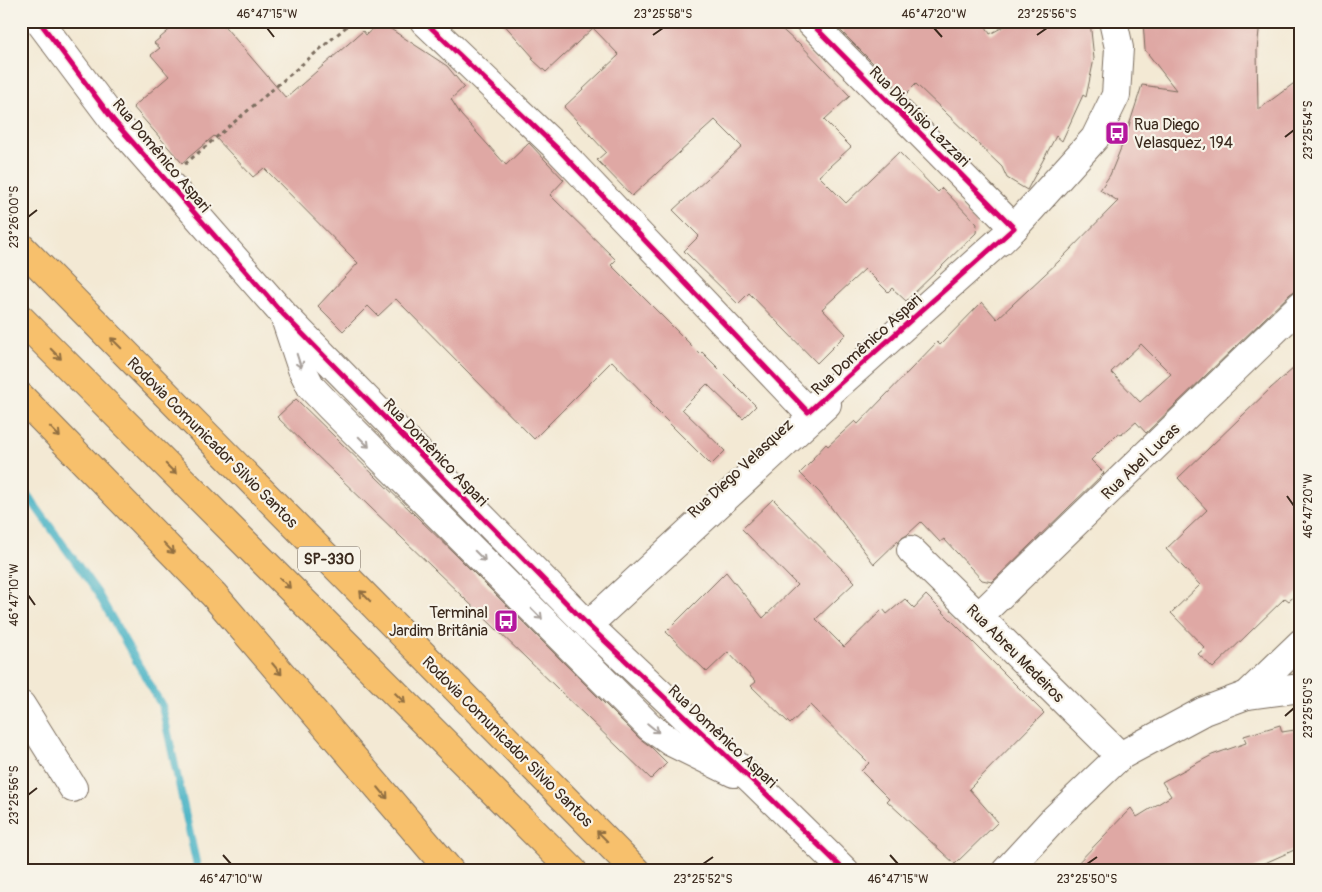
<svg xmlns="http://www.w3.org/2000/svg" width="1322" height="892" viewBox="0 0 1322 892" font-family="Pangolin,sans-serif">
<rect width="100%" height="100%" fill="#f7f3e8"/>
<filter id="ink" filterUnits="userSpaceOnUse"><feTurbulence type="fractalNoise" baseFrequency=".02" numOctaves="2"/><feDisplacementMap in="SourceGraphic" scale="10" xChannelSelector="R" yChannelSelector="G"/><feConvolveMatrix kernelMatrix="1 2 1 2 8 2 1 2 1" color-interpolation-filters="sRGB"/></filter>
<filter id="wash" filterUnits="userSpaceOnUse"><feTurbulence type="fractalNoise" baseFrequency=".0096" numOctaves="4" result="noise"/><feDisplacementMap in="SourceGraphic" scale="20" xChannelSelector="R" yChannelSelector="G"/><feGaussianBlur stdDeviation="1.12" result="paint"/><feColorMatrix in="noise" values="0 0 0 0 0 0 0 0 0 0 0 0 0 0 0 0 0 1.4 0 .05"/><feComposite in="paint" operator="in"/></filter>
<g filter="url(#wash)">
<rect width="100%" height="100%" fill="#f3e9d4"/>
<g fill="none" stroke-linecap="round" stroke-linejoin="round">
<path stroke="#47b2c5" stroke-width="8" d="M 21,486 L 97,592 L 162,706 L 198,871"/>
</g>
<g id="blocks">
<g fill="#dfa8a4" fill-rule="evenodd">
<path d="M 180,21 L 220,21 L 286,98 L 363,31 L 366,35 L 380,22 L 447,66 L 464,87 L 451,99 L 461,115 L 506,165 L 529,143 L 564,180 L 550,195 L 616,260 L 611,265 L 700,354 L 702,352 L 756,406 L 743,419 L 707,384 L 682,409 L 725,451 L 711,465 L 650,404 L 652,402 L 612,361 L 534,439 L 396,299 L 378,316 L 368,306 L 343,331 L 318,306 L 358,263 L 264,168 L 253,177 L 214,136 L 182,163 L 133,107 L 169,76 L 151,55 L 160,48 L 154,43 Z"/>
<path d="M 501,21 L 773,21 L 797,43 L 798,42 L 850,96 L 824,120 L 851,147 L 819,176 L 846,203 L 899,152 L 938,192 L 942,188 L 977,224 L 976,233 L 906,301 L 892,288 L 888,292 L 865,269 L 822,309 L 846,334 L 817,363 L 749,293 L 738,304 L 684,251 L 699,236 L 673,210 L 742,147 L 715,120 L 632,196 L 597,160 L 606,152 L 564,107 L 619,55 L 593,28 L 546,72 L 532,59 L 534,58 Z"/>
<path d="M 831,21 L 983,21 L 990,34 L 1014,21 L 1090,21 L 1094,59 L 1086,97 L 1083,95 L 1062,141 L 1056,136 L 1027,190 L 1007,178 L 1002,167 L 916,84 L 905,95 Z"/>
<path d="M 1143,21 L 1260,21 L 1257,50 L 1258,110 L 1301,78 L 1301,287 L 1290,294 L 1146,433 L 1136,422 L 1121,435 L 1118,433 L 1091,460 L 1104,473 L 992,582 L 982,580 L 944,539 L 940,542 L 921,522 L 907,535 L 900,539 L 874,564 L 820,493 L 800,473 L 814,459 L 813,458 L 826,444 L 828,446 L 855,421 L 858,424 L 937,342 L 940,345 L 982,302 L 997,319 L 1059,261 L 1118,201 L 1100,190 L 1110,175 L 1125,138 L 1142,85 L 1176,90 L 1145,50 ZM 1141,344 L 1171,374 L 1140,402 L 1111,372 Z"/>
<path d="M 1301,362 L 1301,590 L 1289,601 L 1285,598 L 1213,668 L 1198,654 L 1205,648 L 1171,613 L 1200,585 L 1166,549 L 1207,510 L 1178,478 L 1271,388 Z"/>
<path d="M 296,399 L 455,554 L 639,738 L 651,747 L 667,763 L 651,779 L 277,417 Z"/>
<path d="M 773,499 L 855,582 L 816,619 L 844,647 L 883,609 L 887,614 L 905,599 L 914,608 L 926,595 L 1044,713 L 969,789 L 998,822 L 955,864 L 887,801 L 889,799 L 861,771 L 869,763 L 810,705 L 790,724 L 751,686 L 756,682 L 728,652 L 707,672 L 666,632 L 726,572 L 763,618 L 797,585 L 742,529 Z"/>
<path d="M 1280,725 L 1282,732 L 1301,729 L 1301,847 L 1247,871 L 1070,871 L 1131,808 L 1137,817 L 1171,796 L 1162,782 L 1212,755 L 1246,743 L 1244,736 Z"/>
</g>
</g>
</g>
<g filter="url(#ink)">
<use href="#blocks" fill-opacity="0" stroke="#7b6d5e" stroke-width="1"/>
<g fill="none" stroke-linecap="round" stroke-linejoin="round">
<g stroke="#7b6d5e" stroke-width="30">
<g id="minor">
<path d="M 39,21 L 114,121 L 284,315 L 588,625 L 754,782 L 845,871"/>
<path d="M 424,21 L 558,149 L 808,412 L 1014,228 L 809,21"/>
<path d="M 1001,241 L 1014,228 L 1095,138 L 1116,95 L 1119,48 L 1113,21"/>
<path d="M 286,321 L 302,369 L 311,387 L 330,407 L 650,727 L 671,742 L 734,773"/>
<path d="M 911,550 L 1120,756"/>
<path d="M 979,616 L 1301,305"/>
<path d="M 588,625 L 827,404"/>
<path d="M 1247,695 L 1301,643"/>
<path d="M 21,705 L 73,788"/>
<path d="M 1006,871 L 1052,821 L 1120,756 L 1204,711 L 1247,695 L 1301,688"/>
</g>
</g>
<g stroke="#7b6d5e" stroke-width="30">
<path id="major" d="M 21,397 L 214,595 L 450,871"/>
</g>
<g stroke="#7b6d5e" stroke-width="30">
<g id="highway">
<path d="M 21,247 L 636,871"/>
<path d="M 21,319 L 573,871"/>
</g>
</g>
<path stroke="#7b6d5e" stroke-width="3" stroke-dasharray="4 4" stroke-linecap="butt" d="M 185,164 L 353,21"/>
<use href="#minor" stroke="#fff" stroke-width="28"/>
<use href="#major" stroke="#f7c06c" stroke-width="28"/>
<use href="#highway" stroke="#f7c06c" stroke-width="28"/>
<g stroke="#f7f3e8" stroke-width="8">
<g id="cycleway">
<path d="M 39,21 L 114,121 L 284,315 L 588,625 L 754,782 L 845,871"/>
<path d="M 424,21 L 558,149 L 808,412 L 1014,228 L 809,21"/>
</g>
</g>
<use href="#cycleway" stroke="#d6006c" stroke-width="5"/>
</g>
<defs><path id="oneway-shaft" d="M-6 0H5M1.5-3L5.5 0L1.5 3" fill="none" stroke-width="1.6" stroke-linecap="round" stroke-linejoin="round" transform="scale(1.25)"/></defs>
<g stroke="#906e41">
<use href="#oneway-shaft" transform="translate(116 343) rotate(-135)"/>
<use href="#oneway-shaft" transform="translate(56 354) rotate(45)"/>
<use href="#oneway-shaft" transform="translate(55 432) rotate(46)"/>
<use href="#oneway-shaft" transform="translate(171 469) rotate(45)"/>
<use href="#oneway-shaft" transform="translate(169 548) rotate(46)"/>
<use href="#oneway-shaft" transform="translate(285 583) rotate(45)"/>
<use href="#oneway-shaft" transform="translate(365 596) rotate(-135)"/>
<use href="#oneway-shaft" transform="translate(277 669) rotate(50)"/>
<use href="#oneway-shaft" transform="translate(400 698) rotate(45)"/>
<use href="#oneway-shaft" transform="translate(383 793) rotate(50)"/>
<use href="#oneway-shaft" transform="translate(602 836) rotate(-135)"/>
</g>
<g stroke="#a79f9a">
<use href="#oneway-shaft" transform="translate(299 361) rotate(72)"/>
<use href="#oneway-shaft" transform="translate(364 442) rotate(45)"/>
<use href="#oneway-shaft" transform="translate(480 556) rotate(45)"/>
<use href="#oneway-shaft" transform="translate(537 614) rotate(45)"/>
<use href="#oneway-shaft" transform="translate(653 728) rotate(39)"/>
</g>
</g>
<path fill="none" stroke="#3b2a1e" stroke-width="2" d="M 267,28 L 274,37M 934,28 L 942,37M 653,35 L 663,28M 1037,35 L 1047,28M 1285,137 L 1294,130M 28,217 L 37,210M 1287,496 L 1294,506M 28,595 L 35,605M 1285,716 L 1294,708M 28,795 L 37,788M 223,855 L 231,864M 890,855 L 898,864M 703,864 L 713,857M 1087,864 L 1097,857"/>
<defs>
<g id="bus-square" transform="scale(1.25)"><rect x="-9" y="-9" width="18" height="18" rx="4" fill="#b5179e" stroke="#f7f3e8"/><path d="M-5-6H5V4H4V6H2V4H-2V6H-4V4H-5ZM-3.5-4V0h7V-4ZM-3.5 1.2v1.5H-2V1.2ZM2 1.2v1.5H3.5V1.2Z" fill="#fff"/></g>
</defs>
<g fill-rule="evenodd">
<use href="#bus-square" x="1117" y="133"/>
<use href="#bus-square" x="506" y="621"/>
</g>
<g text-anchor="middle" stroke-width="4.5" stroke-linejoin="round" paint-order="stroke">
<rect fill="#f7f3e8" stroke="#73665b" stroke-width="1" x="298" y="546.5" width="62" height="25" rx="4"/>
<g font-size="15" font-weight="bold" fill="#3b2a1e">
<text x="329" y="564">SP-330</text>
</g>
<g font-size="16" fill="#3b2a1e" stroke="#f7f3e8">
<text transform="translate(920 116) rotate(45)" y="6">Rua Dionísio Lazzari</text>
<text transform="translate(162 155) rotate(50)" y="6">Rua Domênico Aspari</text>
<text transform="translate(866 344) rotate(-42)" y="6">Rua Domênico Aspari</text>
<text transform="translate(213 442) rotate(45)" y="6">Rodovia Comunicador Silvio Santos</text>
<text transform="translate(436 452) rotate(46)" y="6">Rua Domênico Aspari</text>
<text transform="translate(1140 461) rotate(-44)" y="6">Rua Abel Lucas</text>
<text transform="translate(740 468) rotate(-43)" y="6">Rua Diego Velasquez</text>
<text transform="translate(1016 653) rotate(45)" y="6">Rua Abreu Medeiros</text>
<text transform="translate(723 736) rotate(43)" y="6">Rua Domênico Aspari</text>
<text transform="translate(508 741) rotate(45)" y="6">Rodovia Comunicador Silvio Santos</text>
</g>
<g font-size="16" fill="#3b2a1e" stroke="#f7f3e8" text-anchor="start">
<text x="1134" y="130">Rua Diego<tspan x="1134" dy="18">Velasquez, 194</tspan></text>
<text x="488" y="618" text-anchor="end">Terminal<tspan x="488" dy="18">Jardim Britânia</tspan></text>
</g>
</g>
<rect width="1322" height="892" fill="none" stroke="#f7f3e8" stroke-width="55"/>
<rect x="28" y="28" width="1266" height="836" fill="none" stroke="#3b2a1e" stroke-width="2"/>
<g font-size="12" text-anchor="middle" fill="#3b2a1e">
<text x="267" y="18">46°47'15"W</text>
<text x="663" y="18">23°25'58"S</text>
<text x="934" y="18">46°47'20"W</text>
<text x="1047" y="18">23°25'56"S</text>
<text transform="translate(1308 130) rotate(-90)" y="4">23°25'54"S</text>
<text transform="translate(14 217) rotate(-90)" y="4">23°26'00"S</text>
<text transform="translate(1308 506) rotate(-90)" y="4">46°47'20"W</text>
<text transform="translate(14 595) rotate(-90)" y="4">46°47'10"W</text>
<text transform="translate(1308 708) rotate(-90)" y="4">23°25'50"S</text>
<text transform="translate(14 795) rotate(-90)" y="4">23°25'56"S</text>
<text x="231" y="883">46°47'10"W</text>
<text x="703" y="883">23°25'52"S</text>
<text x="898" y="883">46°47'15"W</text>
<text x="1087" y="883">23°25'50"S</text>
</g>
</svg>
